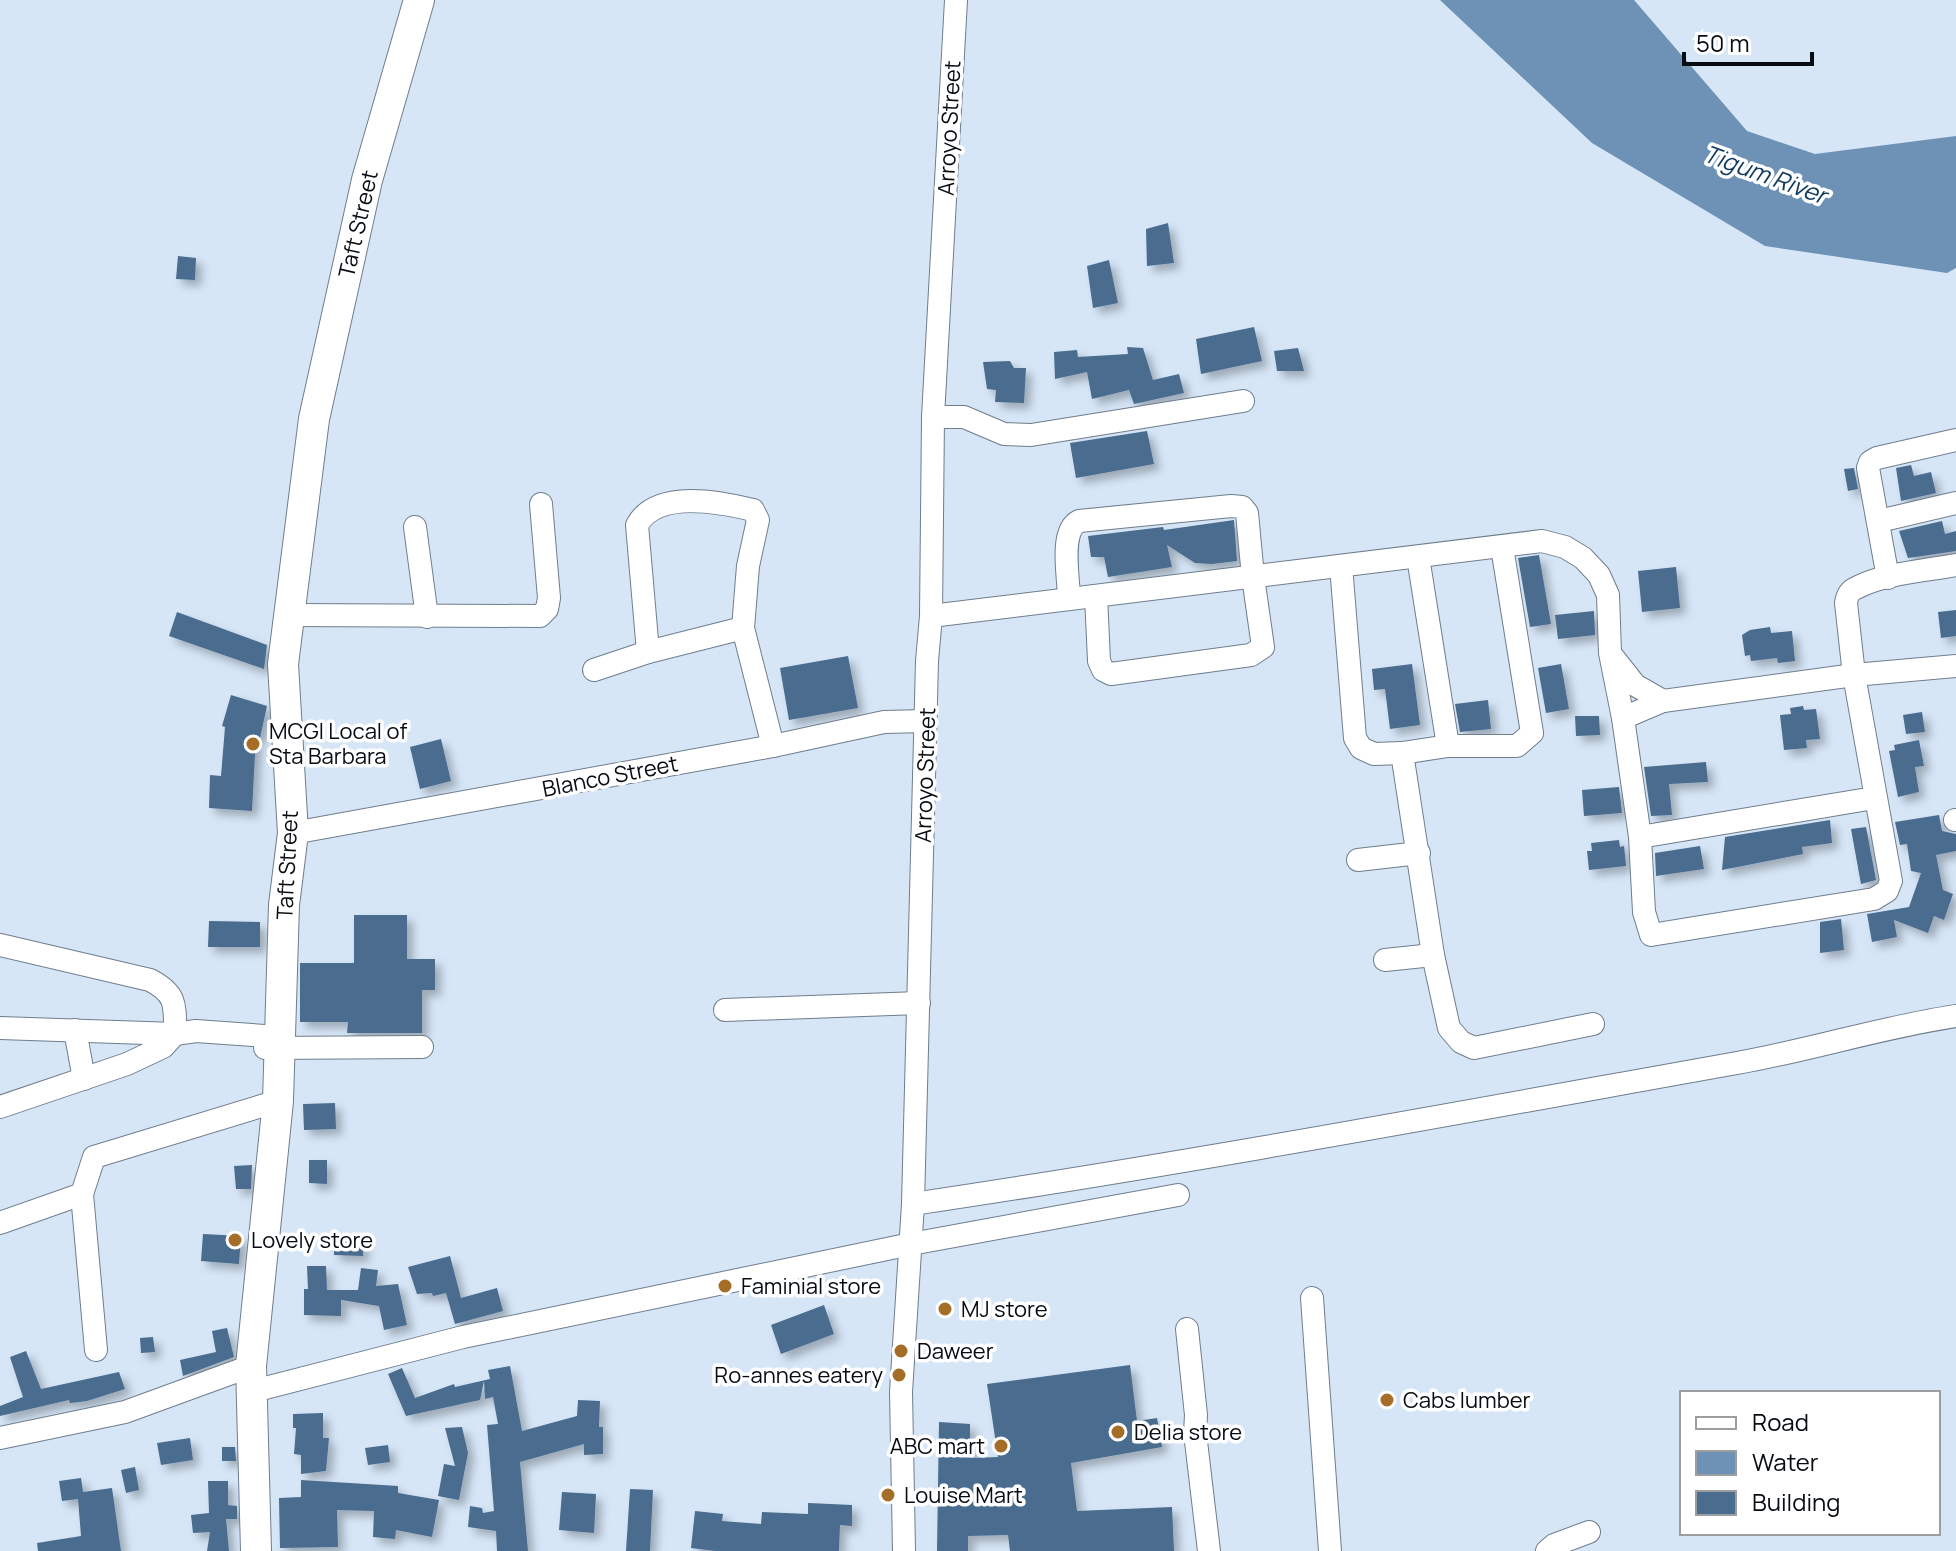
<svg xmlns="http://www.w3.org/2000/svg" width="1956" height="1551" viewBox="0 0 1956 1551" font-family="Manrope,sans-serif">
<defs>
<filter id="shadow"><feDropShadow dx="6" dy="6" stdDeviation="4" flood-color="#0004"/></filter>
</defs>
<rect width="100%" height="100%" fill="#d6e6f7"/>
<path fill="#6d92b6" d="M 1440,0 L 1634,0 L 1747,131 L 1815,154 L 1956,136 L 1956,268 L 1947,273 L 1765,246 L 1592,143 Z"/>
<g fill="#496c8f" filter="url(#shadow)">
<path d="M 1168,223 L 1174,263 L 1147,266 L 1146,229 Z"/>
<path d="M 178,256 L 196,258 L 195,280 L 176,279 Z"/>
<path d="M 1109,260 L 1118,303 L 1093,308 L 1087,266 Z"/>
<path d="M 1254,327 L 1262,361 L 1201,374 L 1196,339 Z"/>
<path d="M 1127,347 L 1143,348 L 1153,380 L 1179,374 L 1184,393 L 1134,404 L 1129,390 L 1092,399 L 1087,372 L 1055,379 L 1054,352 L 1077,350 L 1078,357 L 1128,354 Z"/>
<path d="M 1298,348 L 1304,371 L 1277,371 L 1274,351 Z"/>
<path d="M 1010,361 L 1014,368 L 1026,368 L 1024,403 L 995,402 L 996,390 L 987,389 L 983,362 Z"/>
<path d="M 1147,431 L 1154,464 L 1076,478 L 1070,443 Z"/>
<path d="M 1911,465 L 1914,476 L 1931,472 L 1936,493 L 1901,501 L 1896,468 Z"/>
<path d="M 1854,468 L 1858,489 L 1848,491 L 1844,469 Z"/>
<path d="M 1234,520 L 1237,561 L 1212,564 L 1195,563 L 1167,545 L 1172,567 L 1108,577 L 1104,557 L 1091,557 L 1088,536 L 1163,527 L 1164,530 Z"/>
<path d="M 1942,521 L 1945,534 L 1956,531 L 1956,551 L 1908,558 L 1899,531 Z"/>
<path d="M 1539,555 L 1551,624 L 1530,627 L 1518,558 Z"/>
<path d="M 1676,567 L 1680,608 L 1642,612 L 1638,571 Z"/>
<path d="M 1956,610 L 1956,636 L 1941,638 L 1938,612 Z"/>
<path d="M 1594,611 L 1595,635 L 1558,639 L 1555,615 Z"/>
<path d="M 177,612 L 267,645 L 264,669 L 169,636 Z"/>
<path d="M 1770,627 L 1771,633 L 1792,631 L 1795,661 L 1778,663 L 1777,658 L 1751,661 L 1750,655 L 1745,656 L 1742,635 L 1750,630 Z"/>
<path d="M 848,656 L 858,708 L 789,720 L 780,668 Z"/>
<path d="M 1412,664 L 1420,725 L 1390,729 L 1385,689 L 1374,690 L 1372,669 Z"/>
<path d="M 1561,664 L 1569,709 L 1546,713 L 1538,668 Z"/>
<path d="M 231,695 L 267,706 L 260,738 L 256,736 L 252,811 L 209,808 L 210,775 L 221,776 L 225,727 L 222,726 Z"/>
<path d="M 1488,700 L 1491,729 L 1460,732 L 1455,704 Z"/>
<path d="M 1803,706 L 1804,710 L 1816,709 L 1820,739 L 1806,740 L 1807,748 L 1784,750 L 1780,715 L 1791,714 L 1790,708 Z"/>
<path d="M 1922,712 L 1925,732 L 1906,734 L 1903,715 Z"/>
<path d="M 1575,716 L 1599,716 L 1600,735 L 1576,736 Z"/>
<path d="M 441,739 L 451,781 L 420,789 L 410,747 Z"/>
<path d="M 1919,740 L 1924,766 L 1915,767 L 1919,792 L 1898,797 L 1889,751 L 1895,750 L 1894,745 Z"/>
<path d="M 1706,762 L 1708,782 L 1669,784 L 1672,815 L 1651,816 L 1644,767 Z"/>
<path d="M 1619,787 L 1622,813 L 1584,816 L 1582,790 Z"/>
<path d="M 1939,815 L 1942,831 L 1956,834 L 1956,851 L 1936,855 L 1943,890 L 1953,894 L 1944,920 L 1934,916 L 1928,933 L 1894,920 L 1897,937 L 1872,942 L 1867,914 L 1909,907 L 1921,873 L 1911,871 L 1907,844 L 1900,845 L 1895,822 Z"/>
<path d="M 1830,820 L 1832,843 L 1802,847 L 1803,854 L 1722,870 L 1725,837 Z"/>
<path d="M 1866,827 L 1876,880 L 1861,884 L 1851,829 Z"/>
<path d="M 1619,840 L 1620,847 L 1624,846 L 1626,866 L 1589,870 L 1587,851 L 1592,851 L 1591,843 Z"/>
<path d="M 1700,846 L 1704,869 L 1656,876 L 1655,853 Z"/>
<path d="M 354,915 L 407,915 L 407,959 L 435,959 L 435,990 L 422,990 L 422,1033 L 347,1033 L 348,1022 L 300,1022 L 300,963 L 354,963 Z"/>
<path d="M 1841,919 L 1844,950 L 1820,953 L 1820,922 Z"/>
<path d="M 209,921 L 260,922 L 260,947 L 208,947 Z"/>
<path d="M 335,1103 L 336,1129 L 304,1130 L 303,1104 Z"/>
<path d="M 309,1160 L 327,1160 L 327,1184 L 309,1183 Z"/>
<path d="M 252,1165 L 251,1189 L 236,1189 L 234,1166 Z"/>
<path d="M 203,1234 L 241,1236 L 239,1264 L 201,1261 Z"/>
<path d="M 334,1241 L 363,1242 L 363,1256 L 334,1255 Z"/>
<path d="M 450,1256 L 461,1298 L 497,1288 L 503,1311 L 455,1324 L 446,1293 L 433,1296 L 432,1293 L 417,1294 L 408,1267 Z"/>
<path d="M 307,1266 L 326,1266 L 327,1290 L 358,1290 L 361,1268 L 378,1270 L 376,1286 L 398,1284 L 407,1325 L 384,1330 L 379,1306 L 341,1300 L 341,1316 L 304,1315 L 304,1289 L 308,1289 Z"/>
<path d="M 824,1305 L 834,1334 L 781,1354 L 771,1325 Z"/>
<path d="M 227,1328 L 234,1357 L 183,1376 L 180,1360 L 216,1352 L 212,1331 Z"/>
<path d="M 153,1337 L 155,1352 L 141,1353 L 140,1338 Z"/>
<path d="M 26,1351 L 41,1389 L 119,1372 L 125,1389 L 87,1401 L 70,1403 L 69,1400 L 0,1416 L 0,1406 L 23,1397 L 10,1357 Z"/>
<path d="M 1130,1365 L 1137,1421 L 1157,1418 L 1162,1447 L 1071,1463 L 1077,1511 L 1172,1507 L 1174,1551 L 1010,1551 L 1008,1535 L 968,1536 L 968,1551 L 937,1551 L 939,1422 L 970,1424 L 970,1458 L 998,1457 L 987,1384 Z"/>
<path d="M 510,1366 L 522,1431 L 577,1416 L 578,1400 L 600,1401 L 599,1427 L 603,1427 L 603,1454 L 584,1455 L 584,1444 L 520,1462 L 528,1551 L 497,1551 L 496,1531 L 468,1527 L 470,1506 L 482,1508 L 483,1513 L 494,1511 L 487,1425 L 498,1424 L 493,1397 L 485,1399 L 484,1381 L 480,1400 L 406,1416 L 388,1374 L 402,1368 L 415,1398 L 454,1384 L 455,1387 L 490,1379 L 488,1370 Z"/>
<path d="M 323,1413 L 323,1438 L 329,1438 L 326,1471 L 301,1474 L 301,1455 L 294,1454 L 296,1428 L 293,1428 L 293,1414 Z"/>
<path d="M 462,1427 L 468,1453 L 459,1500 L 438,1496 L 444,1464 L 455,1466 L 445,1428 Z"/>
<path d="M 190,1438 L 193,1460 L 161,1465 L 157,1443 Z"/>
<path d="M 388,1445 L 390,1462 L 368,1465 L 365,1448 Z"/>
<path d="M 222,1447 L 235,1447 L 236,1461 L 222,1461 Z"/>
<path d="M 135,1467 L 139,1490 L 126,1493 L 121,1470 Z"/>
<path d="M 81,1478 L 83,1492 L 112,1488 L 121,1551 L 38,1551 L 37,1543 L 81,1536 L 78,1499 L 62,1501 L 59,1481 Z"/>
<path d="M 301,1480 L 398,1486 L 398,1493 L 439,1500 L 432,1537 L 396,1530 L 395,1539 L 373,1537 L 374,1511 L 337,1510 L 338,1547 L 280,1548 L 279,1498 L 301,1497 Z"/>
<path d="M 208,1481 L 228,1481 L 228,1505 L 237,1506 L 237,1519 L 226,1519 L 229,1551 L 207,1551 L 210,1532 L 193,1533 L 191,1515 L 209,1513 Z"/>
<path d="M 630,1489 L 653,1490 L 650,1551 L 626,1551 Z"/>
<path d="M 562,1492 L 596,1494 L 594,1533 L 559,1530 Z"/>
<path d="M 808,1503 L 852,1505 L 852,1526 L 840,1525 L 839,1551 L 715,1551 L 691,1548 L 695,1511 L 723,1514 L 722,1521 L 761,1524 L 762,1512 L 808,1514 Z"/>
</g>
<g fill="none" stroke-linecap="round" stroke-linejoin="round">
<g stroke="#6f7d8c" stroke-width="24">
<g id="minor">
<path d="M 933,417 L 964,417 L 1004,434 L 1031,435 L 1243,401"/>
<path d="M 1879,521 L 1956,503"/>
<path d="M 415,527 L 427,617"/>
<path d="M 1418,557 L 1448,746"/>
<path d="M 1341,566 L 1355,738 L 1361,748 L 1374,754 L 1402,753 L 1448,746 L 1517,746 L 1532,733 L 1502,547"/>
<path d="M 1888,578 L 1868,468 L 1870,462 L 1877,458 L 1956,440"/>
<path d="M 1069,599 C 1069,578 1059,531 1079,521 L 1231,506 L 1242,507 L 1247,513 L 1253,577 L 1263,647 L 1251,655 L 1111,674 L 1103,670 L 1099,661 L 1096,596"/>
<path d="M 288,615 L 540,616 L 547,609 L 549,598 L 541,504"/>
<path d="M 931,616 L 1542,541 L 1565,547 L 1583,558 L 1599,575 L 1608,595 L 1610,653 L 1623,718 L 1640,837 L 1644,912 L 1651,935 L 1874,899 L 1887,891 L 1891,881 L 1854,675 L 1846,603 C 1847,596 1849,591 1856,588 C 1885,573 1924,571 1956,565"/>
<path d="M 648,652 L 637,525 C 657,489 720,502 753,510 L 758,520 L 748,566 L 743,628 L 773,746"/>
<path d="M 1613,657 L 1635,685 L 1663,701 L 1854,675 L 1956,666"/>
<path d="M 594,670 L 648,652 L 743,628"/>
<path d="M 1623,718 L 1663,701"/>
<path d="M 1402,753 L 1433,955 L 1449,1028 L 1461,1042 L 1474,1048 L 1593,1024"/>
<path d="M 1955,820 L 1956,820"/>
<path d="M 293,833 L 773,746 L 884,722 L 926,721"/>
<path d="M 1640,837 L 1874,798"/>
<path d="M 1358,860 L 1419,853"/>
<path d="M 0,945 L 150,980 C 177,994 175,1005 175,1034 L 163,1047 L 127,1064 L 0,1107"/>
<path d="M 1385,960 L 1433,955"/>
<path d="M 725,1010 L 919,1003"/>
<path d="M 0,1028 L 175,1034 L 196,1031 L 279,1037"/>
<path d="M 75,1030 L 84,1079"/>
<path d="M 265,1048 L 422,1047"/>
<path d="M 82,1194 L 96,1350"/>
<path d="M 913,1204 C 1189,1163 1463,1112 1737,1063 C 1811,1050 1882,1027 1956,1016"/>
<path d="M 0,1223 L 82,1194 L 94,1157 L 278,1101"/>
<path d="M 1312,1298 L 1330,1551"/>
<path d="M 1187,1329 L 1196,1415 L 1195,1433 L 1209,1551"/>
<path d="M 250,1392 L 463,1337 L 911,1244 L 1178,1195"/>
<path d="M 0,1438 L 125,1412 L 251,1366"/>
<path d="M 904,1551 L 901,1392 L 913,1204 L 927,661 L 931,616 L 933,417 L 956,0"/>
<path d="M 1547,1551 L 1554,1545 L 1589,1532"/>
</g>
</g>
<g stroke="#6f7d8c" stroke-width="32">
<path id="major" d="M 256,1551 L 251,1366 L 278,1101 L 284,905 L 293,833 L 283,664 L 314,419 L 367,180 L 419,0"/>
</g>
<use href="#minor" stroke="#fff" stroke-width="22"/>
<use href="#major" stroke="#fff" stroke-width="30"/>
</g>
<g fill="#a46d28" stroke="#fff" stroke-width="3">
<circle cx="253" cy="744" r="8"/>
<circle cx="235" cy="1240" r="8"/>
<circle cx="725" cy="1286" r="8"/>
<circle cx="945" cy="1309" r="8"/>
<circle cx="901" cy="1351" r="8"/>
<circle cx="899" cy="1375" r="8"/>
<circle cx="1387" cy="1400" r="8"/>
<circle cx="1118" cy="1432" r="8"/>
<circle cx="1001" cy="1446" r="8"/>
<circle cx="888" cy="1495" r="8"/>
</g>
<g text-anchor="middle" stroke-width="7" stroke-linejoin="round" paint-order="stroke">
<g font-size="22" fill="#070c12" stroke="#fff">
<text transform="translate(949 128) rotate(-87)" y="8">Arroyo Street</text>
<text transform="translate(358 224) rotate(-77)" y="8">Taft Street</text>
<text transform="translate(925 775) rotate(-88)" y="8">Arroyo Street</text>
<text transform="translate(610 776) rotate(-11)" y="8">Blanco Street</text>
<text transform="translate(287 865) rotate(-87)" y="8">Taft Street</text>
</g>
<g font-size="22" fill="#070c12" stroke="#fff" text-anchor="start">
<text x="269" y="739">MCGI Local of<tspan x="269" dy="25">Sta Barbara</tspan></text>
<text x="251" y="1248">Lovely store</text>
<text x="741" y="1294">Faminial store</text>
<text x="961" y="1317">MJ store</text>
<text x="917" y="1359">Daweer</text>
<text x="883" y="1383" text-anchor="end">Ro-annes eatery</text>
<text x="1403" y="1408">Cabs lumber</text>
<text x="1134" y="1440">Delia store</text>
<text x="985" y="1454" text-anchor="end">ABC mart</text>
<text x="904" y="1503">Louise Mart</text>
</g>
<g font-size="24" font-style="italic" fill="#113b5f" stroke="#fff">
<text transform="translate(1765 175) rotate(20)" y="8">Tigum River</text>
</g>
</g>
<rect x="1680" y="1391" width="260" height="144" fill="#ffffff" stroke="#9c9ea0" stroke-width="2"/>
<rect x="1696" y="1417" width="40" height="12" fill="#ffffff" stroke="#9c9ea0" stroke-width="2"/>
<text x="1752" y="1431" font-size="24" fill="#070c12">Road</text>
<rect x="1696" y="1451" width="40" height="24" fill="#6d92b6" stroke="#9c9ea0" stroke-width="2"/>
<text x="1752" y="1471" font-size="24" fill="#070c12">Water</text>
<rect x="1696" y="1491" width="40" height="24" fill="#496c8f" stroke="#9c9ea0" stroke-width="2"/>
<text x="1752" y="1511" font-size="24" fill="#070c12">Building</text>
<path d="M1684 52v12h128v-12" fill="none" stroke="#070c12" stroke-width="4"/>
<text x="1696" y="52" font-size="24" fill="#070c12" stroke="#ffffff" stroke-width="6" paint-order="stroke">50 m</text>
</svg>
